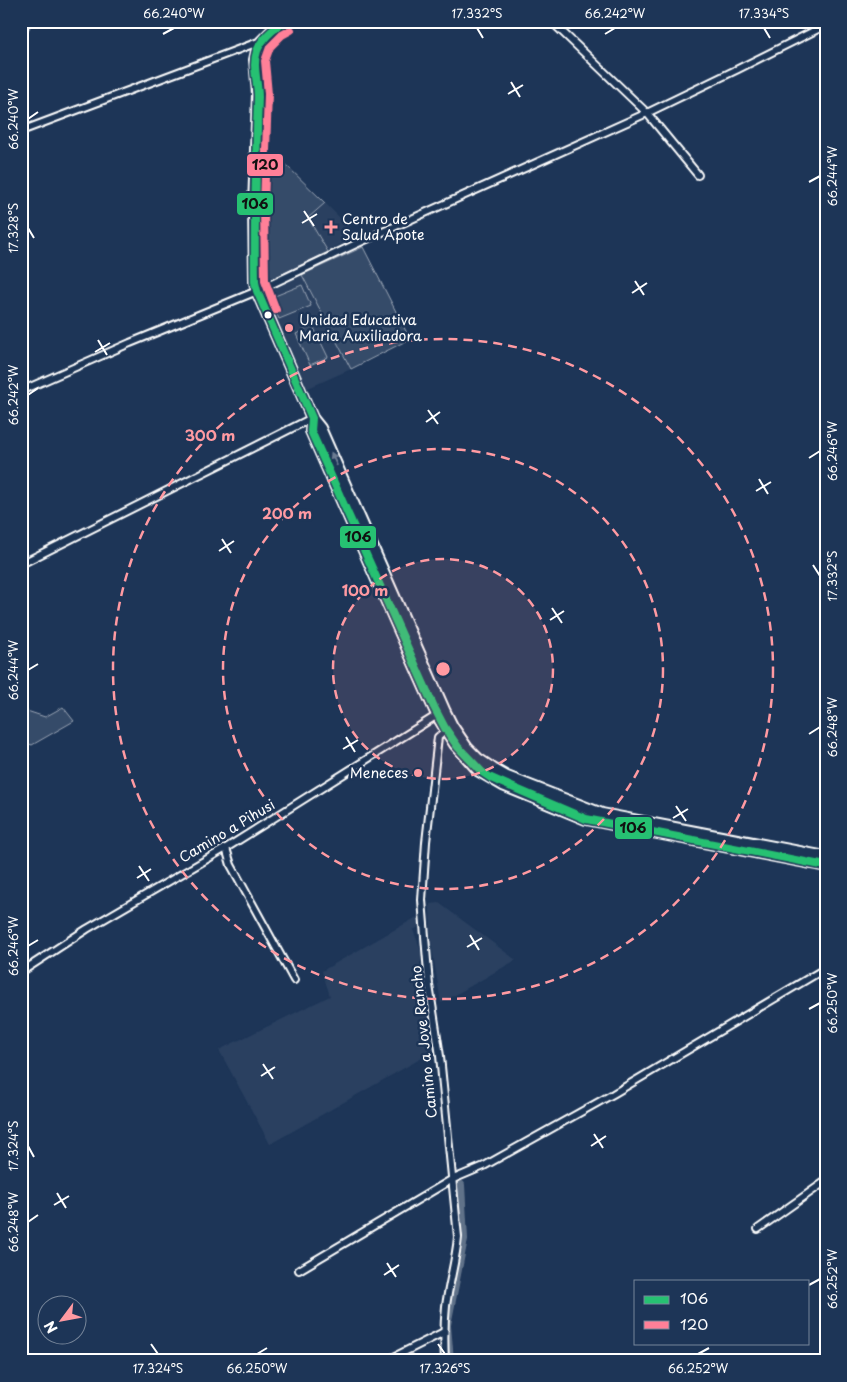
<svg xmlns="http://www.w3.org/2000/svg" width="847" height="1382" viewBox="0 0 847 1382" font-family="'Playpen Sans',sans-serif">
<rect width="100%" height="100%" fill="#1d3557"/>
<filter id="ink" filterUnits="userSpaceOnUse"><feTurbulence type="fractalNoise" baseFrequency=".02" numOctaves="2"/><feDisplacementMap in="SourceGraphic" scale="10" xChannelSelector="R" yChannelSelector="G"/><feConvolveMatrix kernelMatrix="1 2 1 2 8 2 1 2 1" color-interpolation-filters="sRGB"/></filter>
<g filter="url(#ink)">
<g fill="#2a4161">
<path d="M 325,203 L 358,236 L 327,251 L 307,218 Z"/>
<path d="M 302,275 L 351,369 L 306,389 L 264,293 Z"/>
<path d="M 439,903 L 516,960 L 441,1003 L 431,942 L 430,904 Z"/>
<path d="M 417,917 L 421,926 L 413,930 L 424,958 L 420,963 L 436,1050 L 270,1144 L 219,1050 L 330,996 L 322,971 Z"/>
</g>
<g fill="#364b69" stroke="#9aa5b4">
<path d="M 283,162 L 325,203 L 308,218 L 328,252 L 259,285 L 259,174 Z"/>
<path d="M 363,247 L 410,339 L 351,369 L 302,275 Z"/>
<path d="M 302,285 L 311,306 L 279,319 L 270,298 Z"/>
<path d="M 313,326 L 328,357 L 310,365 L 296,334 Z"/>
<path d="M 63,707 L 74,721 L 32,745 L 21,741 L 21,709 L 45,717 Z"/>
</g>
<path fill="#617289" stroke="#a0aab8" d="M 21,21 L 33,21 L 24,38 L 21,31 Z"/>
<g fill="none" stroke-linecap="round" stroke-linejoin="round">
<path stroke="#617289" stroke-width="8" d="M 450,1361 L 447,1325 L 464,1239 L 461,1185"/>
<g stroke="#fff" stroke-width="10">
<g id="minor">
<path d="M 551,21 L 647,113 L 698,175"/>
<path d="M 21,131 L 261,41"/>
<path d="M 21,391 L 130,343 L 257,291 L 356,244 L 647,113 L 738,69 L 826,25"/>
<path d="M 21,564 L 312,418"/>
<path d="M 226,848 L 231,865 L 294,980"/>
<path d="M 21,972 L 87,929 L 226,848 L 439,714"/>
<path d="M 758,1229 L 826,1181"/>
<path d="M 299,1270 L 451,1180 L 484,1166 L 613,1094 L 826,968"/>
<path d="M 386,1361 L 444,1332"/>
<path d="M 445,1361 C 444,1342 444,1324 446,1306 C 449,1283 456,1260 458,1237 L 440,1056 L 429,985 L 422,900 L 426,842 L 438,737 L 449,728"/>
</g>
</g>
<g stroke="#fff" stroke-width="14">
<g id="primary">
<path d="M 286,21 L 276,27 L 262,41 L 257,51 L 255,60 L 258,94 L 254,206 L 255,282 L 257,291 L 312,418 L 320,428 L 445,712 L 452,726 L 467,748 L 478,759 L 493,769 L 507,777 L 602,814 L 826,857"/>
<path d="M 312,418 L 311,431 L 437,715 L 455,744 L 479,771 L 503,785 L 586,819 L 826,866"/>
</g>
</g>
<use href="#minor" stroke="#1d3557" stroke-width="6"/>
<use href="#primary" stroke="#1d3557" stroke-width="10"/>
<g stroke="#1d3557" stroke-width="11">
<path id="bus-1" d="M 286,21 C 274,28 262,38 257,51 C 252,66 258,82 258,97 C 256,159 254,220 255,282 L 257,291 L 312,418 L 311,431 L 434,707 L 445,728 L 458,747 L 482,772 L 491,778 L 586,819 L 826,866"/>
</g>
<g stroke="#1d3557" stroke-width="11">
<path id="bus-2" d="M 276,310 L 265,281 L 264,206 L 268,94 L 265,61 L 270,47 L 282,35 L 291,30"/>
</g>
<use href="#bus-1" stroke="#26c172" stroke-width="8"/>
<use href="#bus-2" stroke="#ff8098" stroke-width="8"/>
</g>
<defs><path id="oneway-solid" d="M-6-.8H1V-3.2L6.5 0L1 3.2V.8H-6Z" transform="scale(1.25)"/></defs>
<use fill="#6c7c92" href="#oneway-solid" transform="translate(334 459) rotate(-114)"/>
</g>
<path fill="none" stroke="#fff" stroke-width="2" d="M 477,28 L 483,38M 764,28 L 770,38M 163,34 L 174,28M 605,34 L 615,28M 511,82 L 520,97M 508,94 L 523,85M 28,119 L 38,112M 809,182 L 820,176M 304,211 L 314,226M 302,223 L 317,214M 28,228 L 34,238M 635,281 L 644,295M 632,293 L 647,283M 98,340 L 107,355M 95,352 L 110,343M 28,395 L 38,388M 428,410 L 438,424M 426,422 L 440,412M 809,458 L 820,451M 759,479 L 768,494M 756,491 L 771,482M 222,539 L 231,553M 219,551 L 234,541M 813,565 L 820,576M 552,608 L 562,623M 550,620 L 564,611M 28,670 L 38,664M 809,734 L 820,727M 346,737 L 355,752M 343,749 L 358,740M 676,806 L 686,821M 673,818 L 688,809M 139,866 L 149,881M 137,878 L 151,869M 470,935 L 479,950M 28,946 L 38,940M 467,947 L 482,938M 809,1009 L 820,1003M 263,1064 L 273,1079M 261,1076 L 275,1067M 594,1134 L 603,1148M 28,1146 L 34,1157M 591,1146 L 606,1136M 57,1193 L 66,1208M 54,1205 L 69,1196M 28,1222 L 38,1215M 387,1263 L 396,1277M 384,1275 L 399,1265M 809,1285 L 820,1279M 151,1344 L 158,1354M 438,1344 L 445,1354M 257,1354 L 267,1348M 698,1354 L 709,1348"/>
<circle cx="443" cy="669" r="110" fill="#ff9aa2" fill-opacity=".12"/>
<g fill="none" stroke="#ff9aa2" stroke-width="2.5" stroke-dasharray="9 6">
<circle cx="443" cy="669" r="110"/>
<circle cx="443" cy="669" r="220"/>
<circle cx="443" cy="669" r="330"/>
</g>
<g fill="#ff9aa2" stroke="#1d3557" stroke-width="2">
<path d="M328.5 219.5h5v5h5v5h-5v5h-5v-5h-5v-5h5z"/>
<circle cx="289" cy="328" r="5"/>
<circle cx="418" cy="773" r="5"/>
</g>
<circle fill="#fff" stroke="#1d3557" stroke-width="2" cx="268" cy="315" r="4.5"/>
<g text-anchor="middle" stroke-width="5" stroke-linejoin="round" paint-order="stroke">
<g font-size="14" fill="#fff" stroke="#1d3557" text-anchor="start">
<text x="342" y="224">Centro de<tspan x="342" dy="16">Salud Apote</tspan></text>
<text x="299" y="325">Unidad Educativa<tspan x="299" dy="16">Maria Auxiliadora</tspan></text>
<text x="408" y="778" text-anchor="end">Meneces</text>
</g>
<g font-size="14" fill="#fff" stroke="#1d3557">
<text transform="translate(227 831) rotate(-31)" y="5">Camino a Pihusi</text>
<text transform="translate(424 1042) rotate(-96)" y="5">Camino a Jove Rancho</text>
</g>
</g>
<circle cx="443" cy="669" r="8" fill="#ff9aa2" stroke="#1d3557" stroke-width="2.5"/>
<g font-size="15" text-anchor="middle" font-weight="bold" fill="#ff9aa2" stroke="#1d3557" stroke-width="5" stroke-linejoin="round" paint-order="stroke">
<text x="210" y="441">300 m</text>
<text x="287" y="519">200 m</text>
<text x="365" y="596">100 m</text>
</g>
<g stroke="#1d3557" stroke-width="2">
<rect x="246" y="153" width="38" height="24" rx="5" fill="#ff8098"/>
<rect x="236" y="192" width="38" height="24" rx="5" fill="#26c172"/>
<rect x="339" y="525" width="38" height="24" rx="5" fill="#26c172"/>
<rect x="614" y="816" width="39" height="24" rx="5" fill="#26c172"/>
</g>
<g font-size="14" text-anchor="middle" font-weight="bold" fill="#111">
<text x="265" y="170">120</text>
<text x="255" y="209">106</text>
<text x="358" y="542">106</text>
<text x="633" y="833">106</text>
</g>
<rect width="847" height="1382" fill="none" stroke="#1d3557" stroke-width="55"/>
<rect x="634" y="1280" width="175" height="65" fill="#1d3557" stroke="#77869a"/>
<rect x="644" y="1296" width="25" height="8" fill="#26c172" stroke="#77869a"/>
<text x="680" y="1304" font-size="15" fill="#ffffff">106</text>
<rect x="644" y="1321" width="25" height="8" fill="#ff8098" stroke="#77869a"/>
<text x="680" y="1330" font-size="15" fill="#ffffff">120</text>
<g transform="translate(62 1320) rotate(238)"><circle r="24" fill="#1d3557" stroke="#77869a"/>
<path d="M0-4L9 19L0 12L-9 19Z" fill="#ff9aa2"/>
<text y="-8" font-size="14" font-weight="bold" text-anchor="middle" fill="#ffffff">N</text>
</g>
<rect x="28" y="28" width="792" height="1326" fill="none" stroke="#fff" stroke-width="2"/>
<g font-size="12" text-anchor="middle" fill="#fff">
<text x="174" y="18">66.240°W</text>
<text x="477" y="18">17.332°S</text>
<text x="615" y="18">66.242°W</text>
<text x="764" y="18">17.334°S</text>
<text transform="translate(14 119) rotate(-90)" y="4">66.240°W</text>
<text transform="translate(833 176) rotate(-90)" y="4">66.244°W</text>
<text transform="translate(14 228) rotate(-90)" y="4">17.328°S</text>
<text transform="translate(14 395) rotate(-90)" y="4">66.242°W</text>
<text transform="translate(833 451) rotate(-90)" y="4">66.246°W</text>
<text transform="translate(833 576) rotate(-90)" y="4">17.332°S</text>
<text transform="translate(14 670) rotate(-90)" y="4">66.244°W</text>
<text transform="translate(833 727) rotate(-90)" y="4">66.248°W</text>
<text transform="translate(14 946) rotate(-90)" y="4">66.246°W</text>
<text transform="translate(833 1003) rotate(-90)" y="4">66.250°W</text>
<text transform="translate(14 1146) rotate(-90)" y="4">17.324°S</text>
<text transform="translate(14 1222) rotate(-90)" y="4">66.248°W</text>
<text transform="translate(833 1279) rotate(-90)" y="4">66.252°W</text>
<text x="158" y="1373">17.324°S</text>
<text x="257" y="1373">66.250°W</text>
<text x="445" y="1373">17.326°S</text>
<text x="698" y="1373">66.252°W</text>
</g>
</svg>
